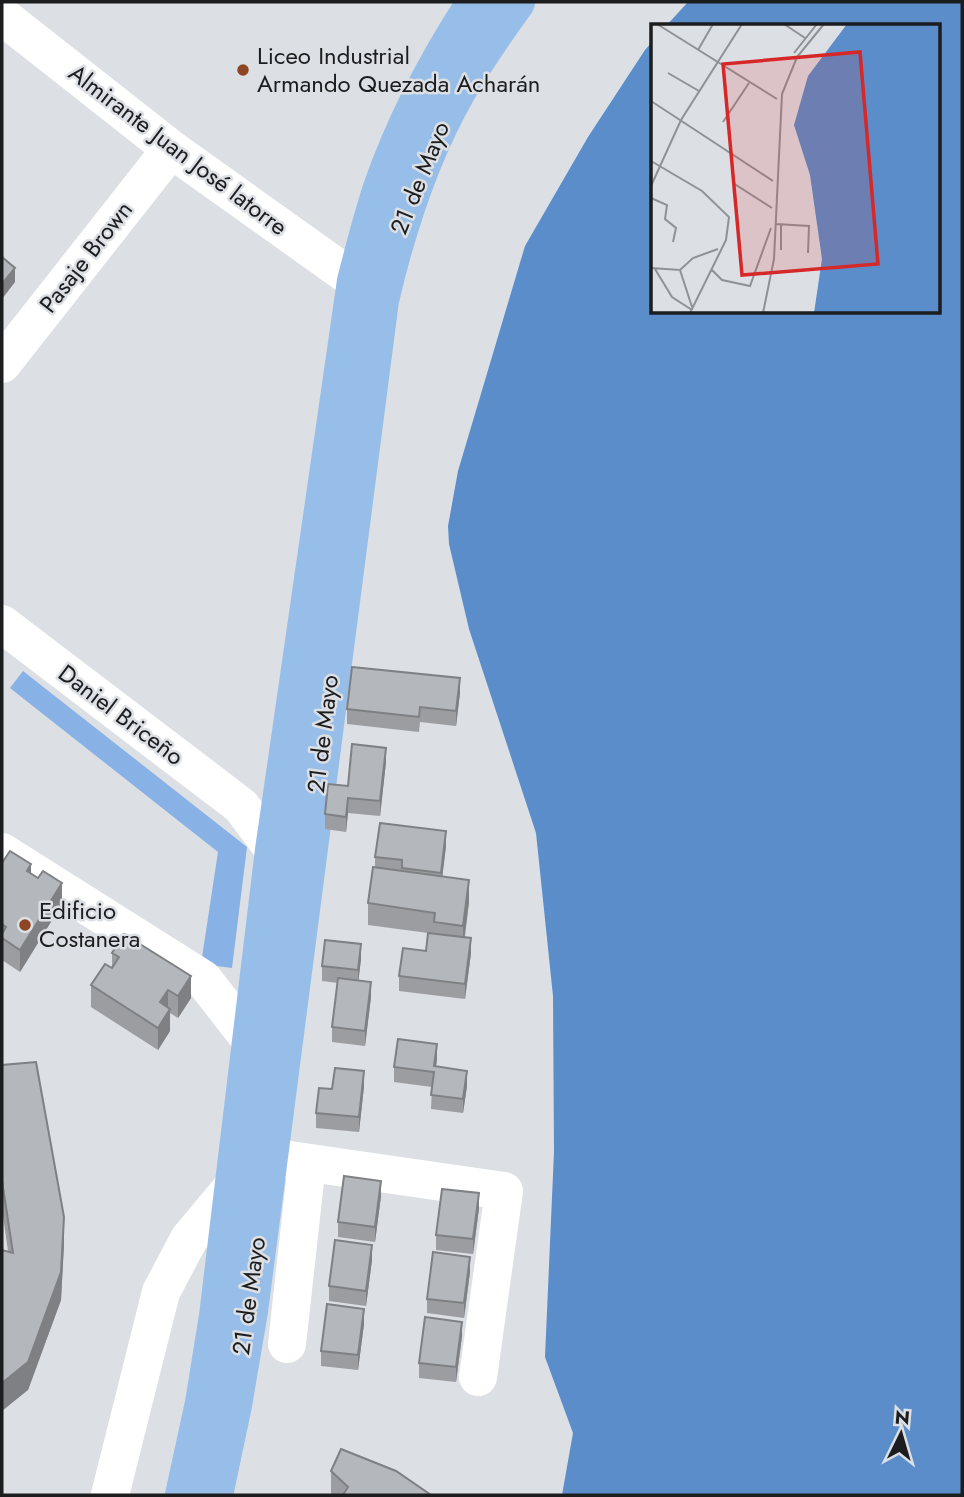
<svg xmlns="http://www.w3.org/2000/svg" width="964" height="1497" viewBox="0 0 964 1497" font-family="Jost,sans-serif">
<rect width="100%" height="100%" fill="#dcdfe3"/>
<path fill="#88b2e5" d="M 23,671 L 247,847 L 232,968 L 201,964 L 218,852 L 10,688 Z"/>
<path fill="#5a8dca" d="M 688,2 L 962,2 L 962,1495 L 562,1495 L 573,1433 L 545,1357 L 554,1152 L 553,996 L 536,833 L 469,629 L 449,544 L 448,526 L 458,471 L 525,246 L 588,137 L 645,50 L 652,42 L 652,312 L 938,312 L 938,26 L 666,26 Z"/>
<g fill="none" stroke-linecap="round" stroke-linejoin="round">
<g stroke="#fff" stroke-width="38">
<path d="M 2,16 L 171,149 L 356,281"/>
<path d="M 2,364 L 171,149"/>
<path d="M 2,624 L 241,806 L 274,850"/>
<path d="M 2,852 L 203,979 L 252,1042"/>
<path d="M 269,1157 L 504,1191 L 478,1377"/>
<path d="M 287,1344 L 307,1163"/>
<path d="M 110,1495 L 161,1292 L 189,1239 L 235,1184"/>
</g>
<g stroke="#97bde9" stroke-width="38">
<path d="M 184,1495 L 204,1403 L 218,1316 L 274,850 L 356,281 C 364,250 372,218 382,188 C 405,122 438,60 476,2"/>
<path d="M 214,1495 L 233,1405 L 249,1311 L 380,300 C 397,227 420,156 457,91 C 475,60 495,31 516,2"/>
</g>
</g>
<g fill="#9b9da1">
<path d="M 460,693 L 456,726 L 420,722 L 419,732 L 347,724 L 347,709 Z"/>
<path d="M 386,762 L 380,816 L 348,813 L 346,832 L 325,829 L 325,814 L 348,786 Z"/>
<path d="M 446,846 L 442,876 L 469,902 L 465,937 L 471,953 L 465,999 L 399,991 L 399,976 L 426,951 L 428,933 L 368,925 L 368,903 L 375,867 L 375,857 Z"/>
<path d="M 2,863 L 31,874 L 62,904 L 20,972 L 2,960 Z"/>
<path d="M 112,953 L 191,998 L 178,1018 L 170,1013 L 170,1031 L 158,1050 L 91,1007 L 91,985 L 112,968 Z"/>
<path d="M 361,959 L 358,981 L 371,997 L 365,1046 L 332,1042 L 332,1027 L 338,983 L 322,981 L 322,966 Z"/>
<path d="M 437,1059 L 436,1066 L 467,1086 L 463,1113 L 431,1109 L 432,1087 L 394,1082 L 394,1067 Z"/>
<path d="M 2,1065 L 64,1244 L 61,1300 L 28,1390 L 2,1209 Z"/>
<path d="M 364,1086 L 359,1132 L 316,1128 L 316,1113 L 332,1089 Z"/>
<path d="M 381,1196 L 375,1242 L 338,1237 L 338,1222 Z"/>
<path d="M 479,1208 L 473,1254 L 436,1250 L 436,1235 Z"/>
<path d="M 372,1260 L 366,1306 L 329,1301 L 329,1286 Z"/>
<path d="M 470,1272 L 464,1318 L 427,1313 L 427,1299 Z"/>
<path d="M 364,1324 L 358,1370 L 321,1366 L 321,1351 Z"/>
<path d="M 462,1336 L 456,1382 L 419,1378 L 419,1363 Z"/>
<path d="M 331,1471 L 431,1495 L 331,1495 Z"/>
</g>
<g fill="#7e8083">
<path d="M 15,268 L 15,282 L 2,299 L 2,284 Z"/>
<path d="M 460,678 L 460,693 L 456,726 L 456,711 Z"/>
<path d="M 386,748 L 386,762 L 380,816 L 380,801 Z"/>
<path d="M 348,798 L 348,813 L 346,832 L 346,817 Z"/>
<path d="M 446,831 L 446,846 L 441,888 L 441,873 Z"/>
<path d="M 31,864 L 31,886 L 27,871 Z"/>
<path d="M 469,880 L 469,902 L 463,947 L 463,926 Z"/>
<path d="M 62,883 L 62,904 L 20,972 L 20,950 Z"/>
<path d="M 471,938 L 471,953 L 465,999 L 465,984 Z"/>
<path d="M 361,944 L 361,959 L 358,985 L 358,970 Z"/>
<path d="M 191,976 L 191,998 L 178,1018 L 178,996 Z"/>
<path d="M 371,982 L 371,997 L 365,1046 L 365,1031 Z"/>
<path d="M 168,990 L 168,1011 L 160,1002 Z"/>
<path d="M 170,1009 L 170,1031 L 158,1050 L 158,1028 Z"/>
<path d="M 437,1044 L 437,1059 L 434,1081 L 434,1066 Z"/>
<path d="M 364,1071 L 364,1086 L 359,1132 L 359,1117 Z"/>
<path d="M 467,1071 L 467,1086 L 463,1113 L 463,1099 Z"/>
<path d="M 381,1181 L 381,1196 L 375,1242 L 375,1227 Z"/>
<path d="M 479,1193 L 479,1208 L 473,1254 L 473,1239 Z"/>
<path d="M 64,1217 L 64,1244 L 61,1300 L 28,1390 L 2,1411 L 2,1383 Z"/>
<path d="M 372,1245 L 372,1260 L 366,1306 L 366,1291 Z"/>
<path d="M 470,1257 L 470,1272 L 464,1318 L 464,1303 Z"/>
<path d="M 364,1309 L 364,1324 L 358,1370 L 358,1355 Z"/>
<path d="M 462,1322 L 462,1336 L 456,1382 L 456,1367 Z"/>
</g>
<g fill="#b4b7bb" stroke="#7e8083" stroke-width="2">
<path d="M 2,257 L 15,268 L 2,284 Z"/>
<path d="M 352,667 L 460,678 L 456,711 L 420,707 L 419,717 L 347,709 Z"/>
<path d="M 352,744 L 386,748 L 380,801 L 348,798 L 346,817 L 325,814 L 328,784 L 348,786 Z"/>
<path d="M 380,823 L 446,831 L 441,873 L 402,868 L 402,860 L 375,857 Z"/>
<path d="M 10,851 L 31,864 L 27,871 L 38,878 L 43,871 L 62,883 L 20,950 L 2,938 L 2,934 L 6,927 L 2,924 L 2,863 Z"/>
<path d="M 373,867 L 469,880 L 463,926 L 434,922 L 435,913 L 368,903 Z"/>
<path d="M 428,933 L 471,938 L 465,984 L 399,976 L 403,948 L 426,951 Z"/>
<path d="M 124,934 L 191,976 L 178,996 L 168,990 L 160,1002 L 170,1009 L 158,1028 L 91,985 L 105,964 L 112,968 L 119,957 L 112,953 Z"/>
<path d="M 325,940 L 361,944 L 358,970 L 322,966 Z"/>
<path d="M 338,978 L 371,982 L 365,1031 L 332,1027 Z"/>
<path d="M 398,1039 L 437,1044 L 434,1066 L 467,1071 L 463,1099 L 431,1095 L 434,1072 L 394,1067 Z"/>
<path d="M 36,1062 L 64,1217 L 61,1272 L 28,1362 L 2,1383 L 2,1250 L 13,1253 L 2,1181 L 2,1065 Z"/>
<path d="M 335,1068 L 364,1071 L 359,1117 L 316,1113 L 319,1088 L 332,1089 Z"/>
<path d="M 344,1176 L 381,1181 L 375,1227 L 338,1222 Z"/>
<path d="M 442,1189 L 479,1193 L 473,1239 L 436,1235 Z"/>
<path d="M 335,1240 L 372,1245 L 366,1291 L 329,1286 Z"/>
<path d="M 433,1252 L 470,1257 L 464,1303 L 427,1299 Z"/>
<path d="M 327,1304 L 364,1309 L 358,1355 L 321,1351 Z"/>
<path d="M 425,1317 L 462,1322 L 456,1367 L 419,1363 Z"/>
<path d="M 341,1449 L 396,1471 L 431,1495 L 343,1495 L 348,1487 L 331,1471 Z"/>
</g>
<g fill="#8d4524" stroke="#dcdfe3" stroke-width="2.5">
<circle cx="243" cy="70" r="7"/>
<circle cx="25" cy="925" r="7"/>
</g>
<g text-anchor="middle" stroke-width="5" stroke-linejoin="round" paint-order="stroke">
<g font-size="24" fill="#1c1d1f" stroke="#dcdfe3" text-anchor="start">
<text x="257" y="64">Liceo Industrial<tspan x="257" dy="28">Armando Quezada Acharán</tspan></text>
<text x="39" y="919">Edificio<tspan x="39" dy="28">Costanera</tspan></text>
</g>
<g font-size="24" fill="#1c1d1f" stroke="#dcdfe3">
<text transform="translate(178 150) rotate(37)" y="8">Almirante Juan José latorre</text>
<text transform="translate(420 178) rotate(-68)" y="8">21 de Mayo</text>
<text transform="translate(86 257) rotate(-52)" y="8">Pasaje Brown</text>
<text transform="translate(121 715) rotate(37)" y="8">Daniel Briceño</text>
<text transform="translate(323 734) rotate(-83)" y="8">21 de Mayo</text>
<text transform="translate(249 1296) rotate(-82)" y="8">21 de Mayo</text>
</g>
</g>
<g transform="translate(651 24)">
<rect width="289" height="289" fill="#dcdfe3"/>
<path d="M 196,0 L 289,0 L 289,289 L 163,289 L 171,235 L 159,151 L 143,101 L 157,52 Z" fill="#5a8dca"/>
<path fill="none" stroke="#8f9195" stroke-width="2" d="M 6,0 L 126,75M 133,0 L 154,14M 47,26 L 62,0M 143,29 L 166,0M 17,49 L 48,67M 0,77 L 122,157M 72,98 L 98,59M 0,137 L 51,167 L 78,193 L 75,216 L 39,289M 82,159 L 121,184M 0,162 L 30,96 L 91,0M 0,174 L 16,181 L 14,195 L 25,204 L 22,218M 125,200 L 158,202 L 157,229M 130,226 L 130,200M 0,244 L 29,246 L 42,234 L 67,225M 4,245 L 21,273 L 41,286M 29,246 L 41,283M 61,246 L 71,256 L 99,262 L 120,204M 112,289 L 123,235 L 131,70 L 146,33 L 173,0"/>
<path fill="#d62828" fill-opacity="0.15" stroke="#d62828" stroke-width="3.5" d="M 209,28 L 227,240 L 91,251 L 72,40 Z"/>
<rect width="289" height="289" fill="none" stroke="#1c1d1f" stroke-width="3.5"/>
</g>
<rect width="964" height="1497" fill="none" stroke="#1c1d1f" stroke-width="7"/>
<g transform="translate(901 1434) rotate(5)" stroke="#dcdfe3" stroke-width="5" paint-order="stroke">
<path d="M0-5L12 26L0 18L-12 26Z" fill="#1c1d1f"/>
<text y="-10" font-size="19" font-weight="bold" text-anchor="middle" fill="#1c1d1f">N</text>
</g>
</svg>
